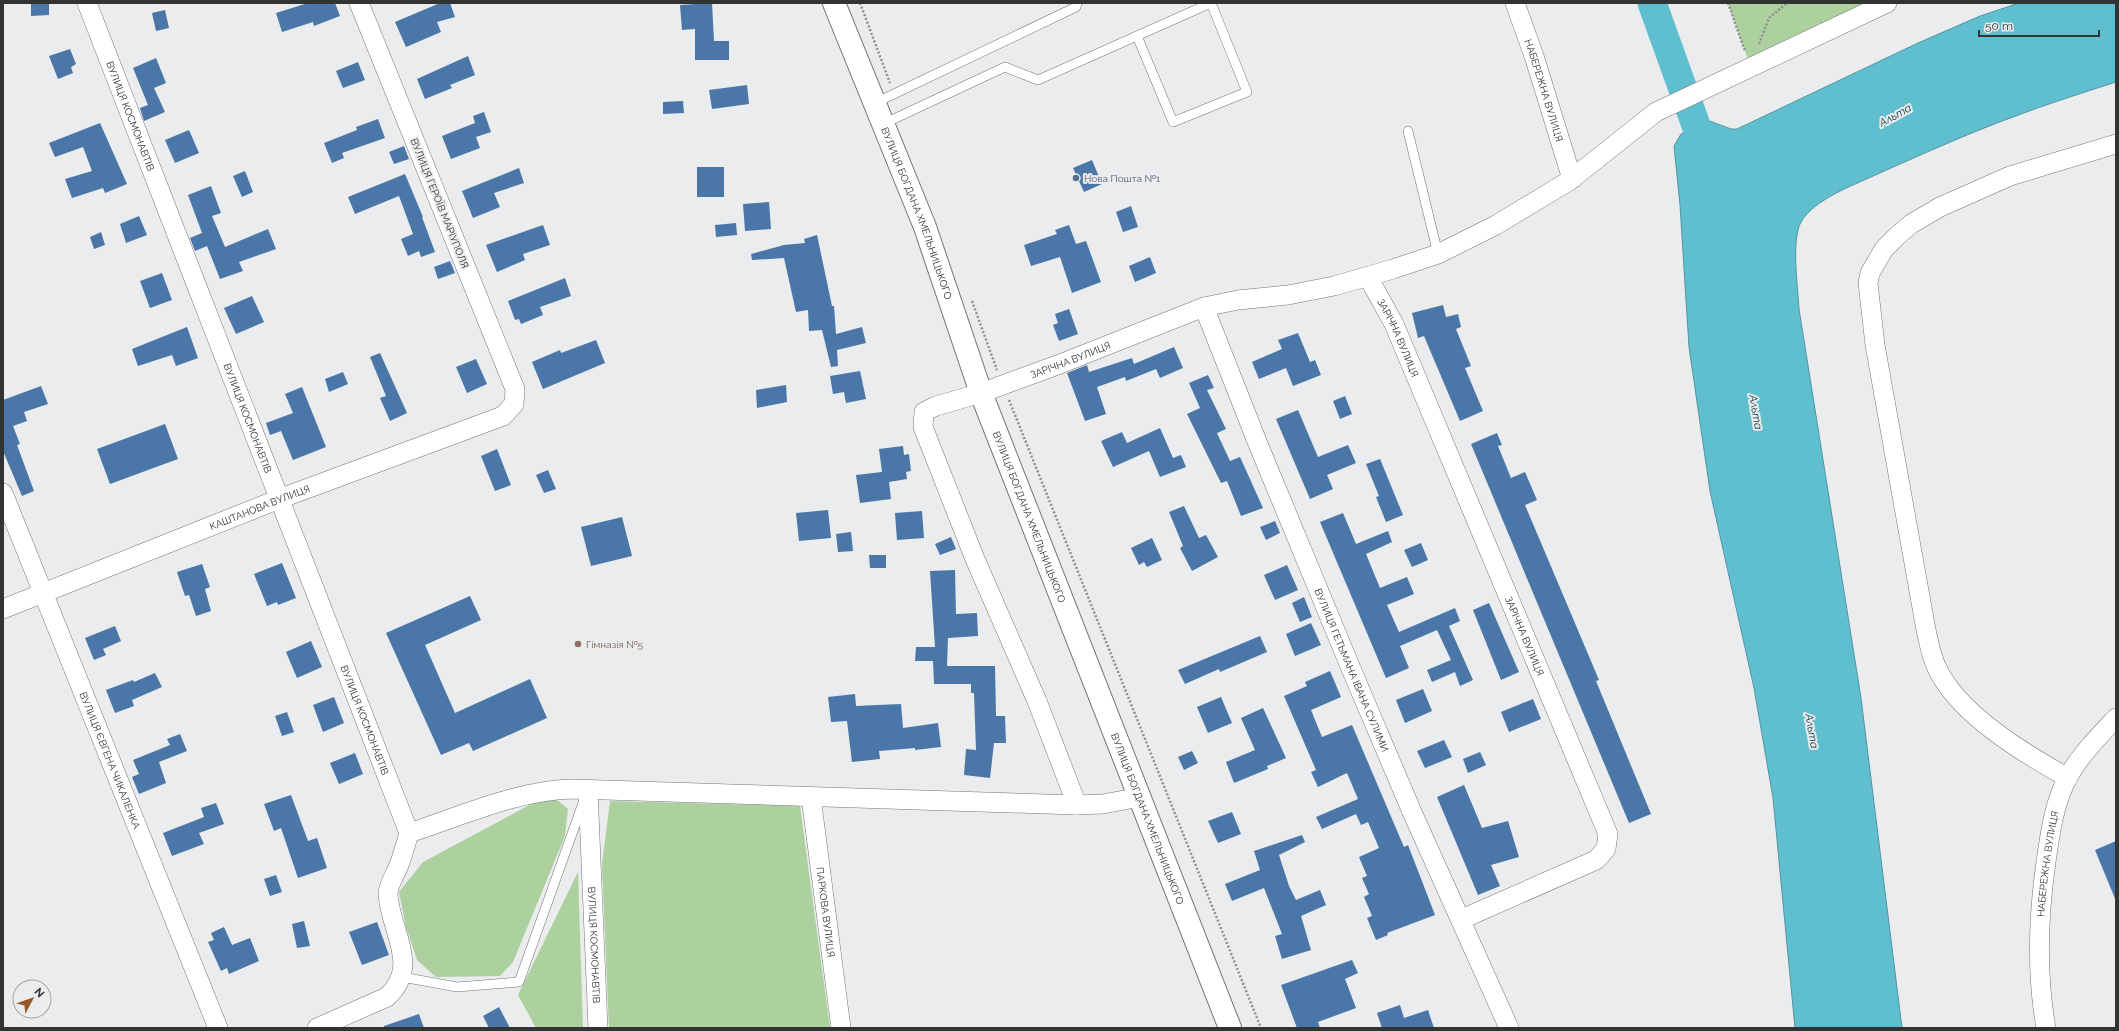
<svg xmlns="http://www.w3.org/2000/svg" width="2119" height="1031" viewBox="0 0 2119 1031" font-family="Raleway,sans-serif">
<rect width="100%" height="100%" fill="#eaeced"/>
<g fill="#acd19e">
<path d="M 1728,3 L 1887,3 L 1751,68 Z"/>
<path d="M 550,794 L 568,809 L 565,836 L 513,962 L 500,976 L 436,977 L 417,960 L 406,927 L 399,892 L 423,862 Z"/>
<path d="M 610,801 L 800,806 L 830,1028 L 609,1028 L 602,864 Z"/>
<path d="M 578,872 L 583,1028 L 536,1028 L 518,995 Z"/>
</g>
<path fill="#60bfcf" stroke="#5295a0" d="M 2019,3 L 2116,3 L 2116,82 C 2082,93 2047,104 2013,117 C 1969,133 1925,153 1882,172 C 1857,184 1815,198 1801,222 C 1791,240 1798,288 1799,309 L 1861,698 L 1902,1028 L 1795,1028 L 1773,798 L 1754,688 L 1710,491 L 1689,347 L 1680,205 L 1674,146 L 1681,134 L 1707,120 L 1731,129 L 1737,129 L 1918,43 L 1980,16 Z"/>
<g fill="none" stroke-linecap="round" stroke-linejoin="round">
<path stroke="#60bfcf" stroke-width="29" d="M 1652,3 L 1702,142 L 1715,158"/>
</g>
<g fill="#4a76a8">
<path d="M 31,3 L 49,3 L 49,15 L 31,16 Z"/>
<path d="M 308,3 L 335,3 L 340,16 L 314,26 L 313,22 L 282,32 L 276,13 Z"/>
<path d="M 440,3 L 450,3 L 455,17 L 437,22 L 441,32 L 406,47 L 395,22 Z"/>
<path d="M 712,3 L 714,41 L 729,41 L 729,60 L 695,60 L 695,29 L 682,30 L 680,5 Z"/>
<path d="M 165,10 L 169,28 L 156,31 L 152,13 Z"/>
<path d="M 70,49 L 76,64 L 71,67 L 73,73 L 58,79 L 49,56 Z"/>
<path d="M 468,56 L 475,75 L 450,85 L 452,88 L 425,99 L 417,79 Z"/>
<path d="M 156,58 L 166,83 L 154,88 L 165,112 L 144,121 L 140,108 L 148,105 L 133,68 Z"/>
<path d="M 358,62 L 365,80 L 343,88 L 336,71 Z"/>
<path d="M 747,85 L 749,104 L 712,109 L 709,90 Z"/>
<path d="M 683,101 L 684,113 L 663,114 L 663,102 Z"/>
<path d="M 484,112 L 491,132 L 476,137 L 480,148 L 451,159 L 442,136 L 475,123 L 473,116 Z"/>
<path d="M 378,119 L 385,138 L 342,153 L 344,158 L 332,163 L 324,143 L 357,130 L 356,127 Z"/>
<path d="M 100,123 L 127,184 L 105,193 L 103,188 L 72,198 L 65,179 L 92,171 L 83,147 L 55,157 L 49,143 Z"/>
<path d="M 189,130 L 199,153 L 175,163 L 165,140 Z"/>
<path d="M 404,146 L 409,159 L 394,164 L 389,152 Z"/>
<path d="M 1092,160 L 1102,184 L 1084,192 L 1073,168 Z"/>
<rect x="697" y="167" width="27" height="30"/>
<path d="M 519,168 L 524,183 L 494,193 L 500,207 L 473,218 L 462,191 Z"/>
<path d="M 245,171 L 253,192 L 242,197 L 233,176 Z"/>
<path d="M 405,174 L 423,217 L 422,217 L 435,252 L 421,257 L 419,251 L 408,256 L 401,239 L 413,234 L 399,196 L 355,214 L 348,197 Z"/>
<path d="M 211,186 L 221,213 L 212,216 L 225,247 L 268,229 L 276,249 L 239,262 L 243,271 L 220,279 L 207,246 L 195,251 L 190,238 L 202,233 L 188,195 Z"/>
<path d="M 769,202 L 771,229 L 745,231 L 743,204 Z"/>
<path d="M 1131,206 L 1138,227 L 1123,232 L 1116,212 Z"/>
<path d="M 139,216 L 147,235 L 126,243 L 120,224 Z"/>
<path d="M 736,223 L 737,235 L 716,237 L 715,225 Z"/>
<path d="M 543,225 L 550,245 L 523,254 L 525,260 L 497,272 L 486,245 Z"/>
<path d="M 1069,225 L 1076,244 L 1086,241 L 1101,282 L 1072,293 L 1060,257 L 1031,266 L 1024,245 L 1057,234 L 1055,230 Z"/>
<path d="M 101,232 L 105,245 L 94,249 L 90,237 Z"/>
<path d="M 817,235 L 832,306 L 834,306 L 836,334 L 862,327 L 866,343 L 837,350 L 838,366 L 831,367 L 822,330 L 809,331 L 808,310 L 796,312 L 784,258 L 752,260 L 751,254 L 784,245 L 805,243 L 804,239 Z"/>
<path d="M 1150,257 L 1156,273 L 1135,282 L 1129,266 Z"/>
<path d="M 450,261 L 455,273 L 438,279 L 434,267 Z"/>
<path d="M 162,273 L 172,300 L 150,308 L 140,281 Z"/>
<path d="M 565,278 L 571,296 L 540,307 L 543,315 L 521,324 L 519,319 L 515,320 L 508,301 Z"/>
<path d="M 252,296 L 264,322 L 236,334 L 224,308 Z"/>
<path d="M 1443,305 L 1446,317 L 1458,314 L 1461,327 L 1456,329 L 1471,366 L 1465,368 L 1483,411 L 1460,421 L 1424,336 L 1418,338 L 1412,313 Z"/>
<path d="M 1069,309 L 1078,334 L 1059,341 L 1053,325 L 1058,323 L 1055,314 Z"/>
<path d="M 187,327 L 198,358 L 176,366 L 172,355 L 138,366 L 132,349 Z"/>
<path d="M 1298,333 L 1310,362 L 1315,360 L 1321,375 L 1293,386 L 1286,368 L 1259,379 L 1252,362 L 1282,349 L 1278,340 Z"/>
<path d="M 596,340 L 605,363 L 543,389 L 532,362 L 560,350 L 561,353 Z"/>
<path d="M 1174,347 L 1183,368 L 1160,378 L 1156,369 L 1126,381 L 1125,377 L 1097,387 L 1106,414 L 1085,421 L 1067,373 L 1087,365 L 1089,372 L 1132,358 L 1134,364 Z"/>
<path d="M 380,353 L 407,413 L 390,421 L 380,398 L 386,396 L 370,357 Z"/>
<path d="M 476,359 L 487,384 L 467,393 L 456,367 Z"/>
<path d="M 860,371 L 866,399 L 846,403 L 844,392 L 833,394 L 830,376 Z"/>
<path d="M 343,372 L 348,384 L 329,392 L 325,379 Z"/>
<path d="M 1208,375 L 1214,388 L 1207,390 L 1226,429 L 1217,433 L 1230,461 L 1240,457 L 1263,508 L 1241,516 L 1227,481 L 1221,483 L 1187,414 L 1200,408 L 1189,383 Z"/>
<path d="M 786,385 L 787,402 L 757,408 L 756,390 Z"/>
<path d="M 41,386 L 48,404 L 24,412 L 27,421 L 13,426 L 20,444 L 17,445 L 34,491 L 22,496 L 3,451 L 3,400 Z"/>
<path d="M 302,387 L 326,447 L 293,460 L 281,431 L 270,435 L 266,423 L 293,413 L 285,394 Z"/>
<path d="M 1345,396 L 1352,414 L 1340,419 L 1333,401 Z"/>
<path d="M 1298,410 L 1318,457 L 1348,445 L 1356,463 L 1327,475 L 1333,489 L 1310,499 L 1276,419 Z"/>
<path d="M 165,424 L 178,459 L 110,484 L 97,449 Z"/>
<path d="M 1160,428 L 1173,458 L 1181,455 L 1186,467 L 1160,477 L 1149,451 L 1113,467 L 1101,441 L 1122,432 L 1127,443 Z"/>
<path d="M 1497,433 L 1502,445 L 1498,446 L 1511,478 L 1525,472 L 1537,500 L 1525,505 L 1599,680 L 1596,681 L 1651,814 L 1629,823 L 1471,444 Z"/>
<path d="M 903,446 L 904,455 L 909,454 L 911,471 L 906,472 L 907,479 L 889,482 L 891,499 L 860,503 L 856,475 L 882,472 L 879,449 Z"/>
<path d="M 497,449 L 511,485 L 495,491 L 481,456 Z"/>
<path d="M 1380,459 L 1403,515 L 1386,522 L 1376,497 L 1379,496 L 1366,464 Z"/>
<path d="M 548,470 L 556,489 L 544,493 L 536,475 Z"/>
<path d="M 1184,506 L 1199,538 L 1206,535 L 1218,557 L 1192,571 L 1180,548 L 1183,546 L 1169,512 Z"/>
<path d="M 828,510 L 831,538 L 799,541 L 796,513 Z"/>
<path d="M 922,511 L 924,538 L 897,540 L 895,513 Z"/>
<path d="M 1343,513 L 1356,544 L 1388,531 L 1392,542 L 1366,554 L 1380,588 L 1407,577 L 1414,594 L 1387,605 L 1399,632 L 1455,608 L 1460,621 L 1449,626 L 1473,680 L 1460,686 L 1455,672 L 1432,682 L 1427,670 L 1451,660 L 1437,630 L 1400,646 L 1409,668 L 1386,678 L 1320,522 Z"/>
<path d="M 622,517 L 632,556 L 591,566 L 581,527 Z"/>
<path d="M 1275,521 L 1280,533 L 1266,540 L 1260,527 Z"/>
<path d="M 851,532 L 853,551 L 838,552 L 836,534 Z"/>
<path d="M 951,537 L 956,549 L 940,555 L 935,544 Z"/>
<path d="M 1152,538 L 1162,560 L 1147,567 L 1144,562 L 1139,565 L 1131,548 Z"/>
<path d="M 1421,543 L 1428,560 L 1412,567 L 1404,550 Z"/>
<path d="M 869,555 L 886,555 L 886,568 L 870,568 Z"/>
<path d="M 282,563 L 296,598 L 278,605 L 277,602 L 267,606 L 254,574 Z"/>
<path d="M 202,564 L 210,587 L 205,589 L 211,611 L 196,616 L 189,595 L 185,596 L 177,572 Z"/>
<path d="M 1287,565 L 1298,590 L 1275,600 L 1264,575 Z"/>
<path d="M 955,570 L 956,614 L 977,613 L 978,636 L 948,638 L 947,666 L 995,666 L 996,716 L 1005,716 L 1006,743 L 994,743 L 990,778 L 964,775 L 966,749 L 976,750 L 974,693 L 971,693 L 971,684 L 934,684 L 933,661 L 915,661 L 916,647 L 935,647 L 930,571 Z"/>
<path d="M 470,596 L 481,620 L 425,645 L 455,713 L 530,679 L 547,718 L 473,751 L 469,743 L 441,755 L 386,633 Z"/>
<path d="M 1304,597 L 1312,617 L 1300,622 L 1292,603 Z"/>
<path d="M 1489,603 L 1519,672 L 1501,680 L 1473,610 Z"/>
<path d="M 1311,623 L 1321,645 L 1295,656 L 1286,634 Z"/>
<path d="M 115,626 L 121,641 L 103,649 L 106,655 L 94,660 L 85,638 Z"/>
<path d="M 1260,636 L 1267,652 L 1220,672 L 1219,669 L 1185,684 L 1178,670 Z"/>
<path d="M 311,641 L 322,667 L 297,678 L 286,652 Z"/>
<path d="M 1330,671 L 1341,697 L 1311,710 L 1322,737 L 1352,725 L 1404,847 L 1408,845 L 1435,915 L 1387,933 L 1388,935 L 1376,940 L 1367,918 L 1372,916 L 1364,897 L 1369,894 L 1362,878 L 1367,876 L 1359,857 L 1379,848 L 1368,822 L 1361,825 L 1356,814 L 1322,829 L 1316,817 L 1358,799 L 1347,773 L 1318,787 L 1311,772 L 1316,770 L 1284,696 L 1307,686 L 1305,682 Z"/>
<path d="M 155,673 L 162,687 L 132,700 L 134,706 L 115,713 L 106,690 L 133,680 L 134,682 Z"/>
<path d="M 1423,689 L 1432,711 L 1405,723 L 1396,700 Z"/>
<path d="M 855,694 L 856,706 L 901,704 L 903,728 L 938,723 L 941,747 L 915,750 L 915,748 L 879,751 L 880,759 L 852,762 L 847,721 L 831,722 L 828,697 Z"/>
<path d="M 334,697 L 344,723 L 323,732 L 313,705 Z"/>
<path d="M 1221,697 L 1232,723 L 1208,733 L 1197,707 Z"/>
<path d="M 1533,699 L 1541,719 L 1509,732 L 1501,712 Z"/>
<path d="M 1263,708 L 1286,758 L 1267,766 L 1268,769 L 1234,783 L 1226,762 L 1255,750 L 1241,718 Z"/>
<path d="M 287,712 L 294,732 L 282,736 L 275,716 Z"/>
<path d="M 180,734 L 187,751 L 159,762 L 166,783 L 139,794 L 132,777 L 139,774 L 133,760 L 170,745 L 167,739 Z"/>
<path d="M 1444,740 L 1452,757 L 1425,768 L 1417,751 Z"/>
<path d="M 1192,751 L 1198,763 L 1184,770 L 1178,757 Z"/>
<path d="M 1480,752 L 1486,765 L 1468,773 L 1463,759 Z"/>
<path d="M 355,753 L 363,774 L 339,784 L 330,763 Z"/>
<path d="M 1464,785 L 1482,828 L 1508,821 L 1519,857 L 1491,865 L 1500,886 L 1478,895 L 1437,797 Z"/>
<path d="M 291,795 L 308,841 L 317,838 L 327,868 L 298,878 L 281,828 L 274,831 L 264,804 Z"/>
<path d="M 216,803 L 224,824 L 199,833 L 204,844 L 172,856 L 163,833 L 204,817 L 201,808 Z"/>
<path d="M 1232,812 L 1241,834 L 1218,843 L 1208,821 Z"/>
<path d="M 1302,835 L 1305,842 L 1279,855 L 1289,886 L 1296,900 L 1320,890 L 1326,905 L 1301,916 L 1311,950 L 1282,959 L 1275,936 L 1282,934 L 1264,888 L 1232,901 L 1225,884 L 1260,870 L 1254,851 Z"/>
<path d="M 2116,841 L 2116,901 L 2095,850 Z"/>
<path d="M 276,875 L 282,892 L 270,896 L 264,879 Z"/>
<path d="M 304,921 L 310,946 L 297,948 L 292,924 Z"/>
<path d="M 377,922 L 389,955 L 362,965 L 349,932 Z"/>
<path d="M 224,927 L 232,945 L 250,938 L 259,961 L 229,974 L 227,968 L 221,971 L 208,942 L 214,940 L 211,933 Z"/>
<path d="M 1352,960 L 1358,973 L 1345,979 L 1356,1008 L 1318,1022 L 1320,1028 L 1297,1028 L 1281,985 Z"/>
<path d="M 1400,1005 L 1404,1018 L 1428,1010 L 1434,1028 L 1382,1028 L 1377,1013 Z"/>
<path d="M 499,1007 L 510,1028 L 489,1028 L 483,1016 Z"/>
<path d="M 419,1014 L 424,1028 L 384,1028 L 384,1026 Z"/>
</g>
<g fill="none" stroke-linecap="round" stroke-linejoin="round">
<g stroke="#747576" stroke-width="10">
<g id="lane">
<path d="M 1137,36 L 1173,122 L 1247,92 L 1211,3"/>
<path d="M 875,103 L 1076,7 L 1077,3"/>
<path d="M 883,124 L 1005,67 L 1038,80 L 1211,3"/>
<path d="M 1408,131 L 1438,254"/>
<path d="M 402,977 L 457,987 L 519,982 L 583,803"/>
</g>
</g>
<g stroke="#747576" stroke-width="20">
<g id="street">
<path id="s1" d="M 87,3 L 409,833"/>
<path id="s2" d="M 1515,3 L 1534,56 L 1572,179"/>
<path id="s3" d="M 1368,277 L 1394,324 L 1608,834 L 1606,849 L 1596,860 L 1462,919"/>
<path id="s4" d="M 1204,307 L 1258,444 L 1352,671 L 1412,812 L 1509,1028"/>
<path id="s5" d="M 3,493 L 218,1028"/>
<path id="s6" d="M 3,609 L 279,499 L 503,416 L 514,404 L 515,389 L 359,3"/>
<path d="M 2068,778 C 2025,754 1958,714 1937,668 C 1931,656 1929,643 1926,630 L 1875,345 L 1868,283 L 1870,273 L 1884,249 L 1896,237 L 1911,224 L 1940,207 L 2010,176 L 2116,144"/>
<path id="s7" d="M 588,790 L 598,1028"/>
<path id="s8" d="M 811,797 L 841,1028"/>
<path id="s9" d="M 1077,805 L 1037,701 L 975,559 L 923,427 L 924,412 L 936,406 L 981,393 L 1060,364 L 1204,307 L 1238,300 L 1288,295 L 1334,286 L 1393,269 L 1438,254 L 1496,225 L 1569,181 L 1656,112 L 1887,3"/>
<path d="M 317,1028 L 387,997 C 421,966 390,931 388,894 C 388,885 396,873 399,865 C 403,855 406,843 409,833 C 461,816 518,790 573,789 L 1077,805 L 1103,804 L 1140,797"/>
<path id="s10" d="M 2046,1028 C 2036,972 2038,918 2046,862 C 2050,833 2054,803 2068,777 C 2080,755 2099,736 2116,718"/>
</g>
</g>
<g stroke="#747576" stroke-width="24">
<g id="secondary">
<path id="s11" d="M 834,3 L 925,227 L 981,393 L 1230,1028"/>
</g>
</g>
<g stroke="#8e8f90" stroke-width="2.5" stroke-dasharray="2 2" stroke-linecap="butt">
<path d="M 860,3 L 890,83"/>
<path d="M 1728,3 L 1745,51"/>
<path d="M 1759,44 L 1769,18 L 1787,3"/>
<path d="M 972,301 L 997,370"/>
<path d="M 1009,400 L 1261,1028"/>
</g>
<use href="#lane" stroke="#fff" stroke-width="9"/>
<use href="#street" stroke="#fff" stroke-width="19"/>
<use href="#secondary" stroke="#fff" stroke-width="22"/>
</g>
<circle fill="#5c6f8a" stroke="#eaeced" stroke-width="1.5" cx="1076" cy="178" r="4"/>
<circle fill="#8d6e63" stroke="#eaeced" stroke-width="1.5" cx="578" cy="644" r="4"/>
<g text-anchor="middle" stroke-width="4" stroke-linejoin="round" paint-order="stroke">
<g font-size="10" fill="#323333" stroke="#eaeced">
<text dy="4" stroke="none"><textPath href="#s2" startOffset="92">НАБЕРЕЖНА ВУЛИЦЯ</textPath></text>
<text dy="4" stroke="none"><textPath href="#s1" startOffset="121">ВУЛИЦЯ КОСМОНАВТІВ</textPath></text>
<text transform="translate(440 203) rotate(68)" y="4">ВУЛИЦЯ ГЕРОЇВ МАРІУПОЛЯ</text>
<text dy="4" stroke="none"><textPath href="#s11" startOffset="226">ВУЛИЦЯ БОГДАНА ХМЕЛЬНИЦЬКОГО</textPath></text>
<text dy="4" stroke="none"><textPath href="#s3" startOffset="68">ЗАРІЧНА ВУЛИЦЯ</textPath></text>
<text dy="4" stroke="none"><textPath href="#s9" startOffset="579">ЗАРІЧНА ВУЛИЦЯ</textPath></text>
<text dy="4" stroke="none"><textPath href="#s1" startOffset="445">ВУЛИЦЯ КОСМОНАВТІВ</textPath></text>
<text dy="4" stroke="none"><textPath href="#s6" startOffset="276">КАШТАНОВА ВУЛИЦЯ</textPath></text>
<text dy="4" stroke="none"><textPath href="#s11" startOffset="550">ВУЛИЦЯ БОГДАНА ХМЕЛЬНИЦЬКОГО</textPath></text>
<text dy="4" stroke="none"><textPath href="#s3" startOffset="392">ЗАРІЧНА ВУЛИЦЯ</textPath></text>
<text dy="4" stroke="none"><textPath href="#s4" startOffset="392">ВУЛИЦЯ ГЕТЬМАНА ІВАНА СУЛИМИ</textPath></text>
<text dy="4" stroke="none"><textPath href="#s1" startOffset="769">ВУЛИЦЯ КОСМОНАВТІВ</textPath></text>
<text dy="4" stroke="none"><textPath href="#s5" startOffset="288">ВУЛИЦЯ ЄВГЕНА ЧИКАЛЕНКА</textPath></text>
<text dy="4" stroke="none"><textPath href="#s11" startOffset="874">ВУЛИЦЯ БОГДАНА ХМЕЛЬНИЦЬКОГО</textPath></text>
<text dy="4" stroke="none"><textPath href="#s10" startOffset="165">НАБЕРЕЖНА ВУЛИЦЯ</textPath></text>
<text dy="4" stroke="none"><textPath href="#s8" startOffset="116">ПАРКОВА ВУЛИЦЯ</textPath></text>
<text dy="4" stroke="none"><textPath href="#s7" startOffset="155">ВУЛИЦЯ КОСМОНАВТІВ</textPath></text>
</g>
<g font-size="10" fill="#4e5e75" stroke="#eaeced" text-anchor="start">
<text x="1084" y="182">Нова Пошта №1</text>
</g>
<g font-size="10" fill="#785e54" stroke="#eaeced" text-anchor="start">
<text x="586" y="648">Гімназія №5</text>
</g>
<g font-size="11" font-style="italic" fill="#04343b" stroke="#eaeced">
<text transform="translate(1895 115) rotate(-29)" y="4">Альта</text>
<text transform="translate(1756 412) rotate(80)" y="4">Альта</text>
<text transform="translate(1812 731) rotate(80)" y="4">Альта</text>
</g>
</g>
<rect width="2119" height="1031" fill="none" stroke="#323333" stroke-width="8"/>
<g transform="translate(32 999) rotate(49)"><circle r="19" fill="#eaeced" stroke="#a0a2a3"/>
<path d="M0-3L7 15L0 10L-7 15Z" fill="#9a5727"/>
<text y="-6" font-size="11" font-weight="bold" text-anchor="middle" fill="#323333">N</text>
</g>
<path d="M1979 30v6h120v-6" fill="none" stroke="#323333" stroke-width="2"/>
<text x="1985" y="30" font-size="12" fill="#323333" stroke="#eaeced" stroke-width="3" paint-order="stroke">50 m</text>
</svg>
